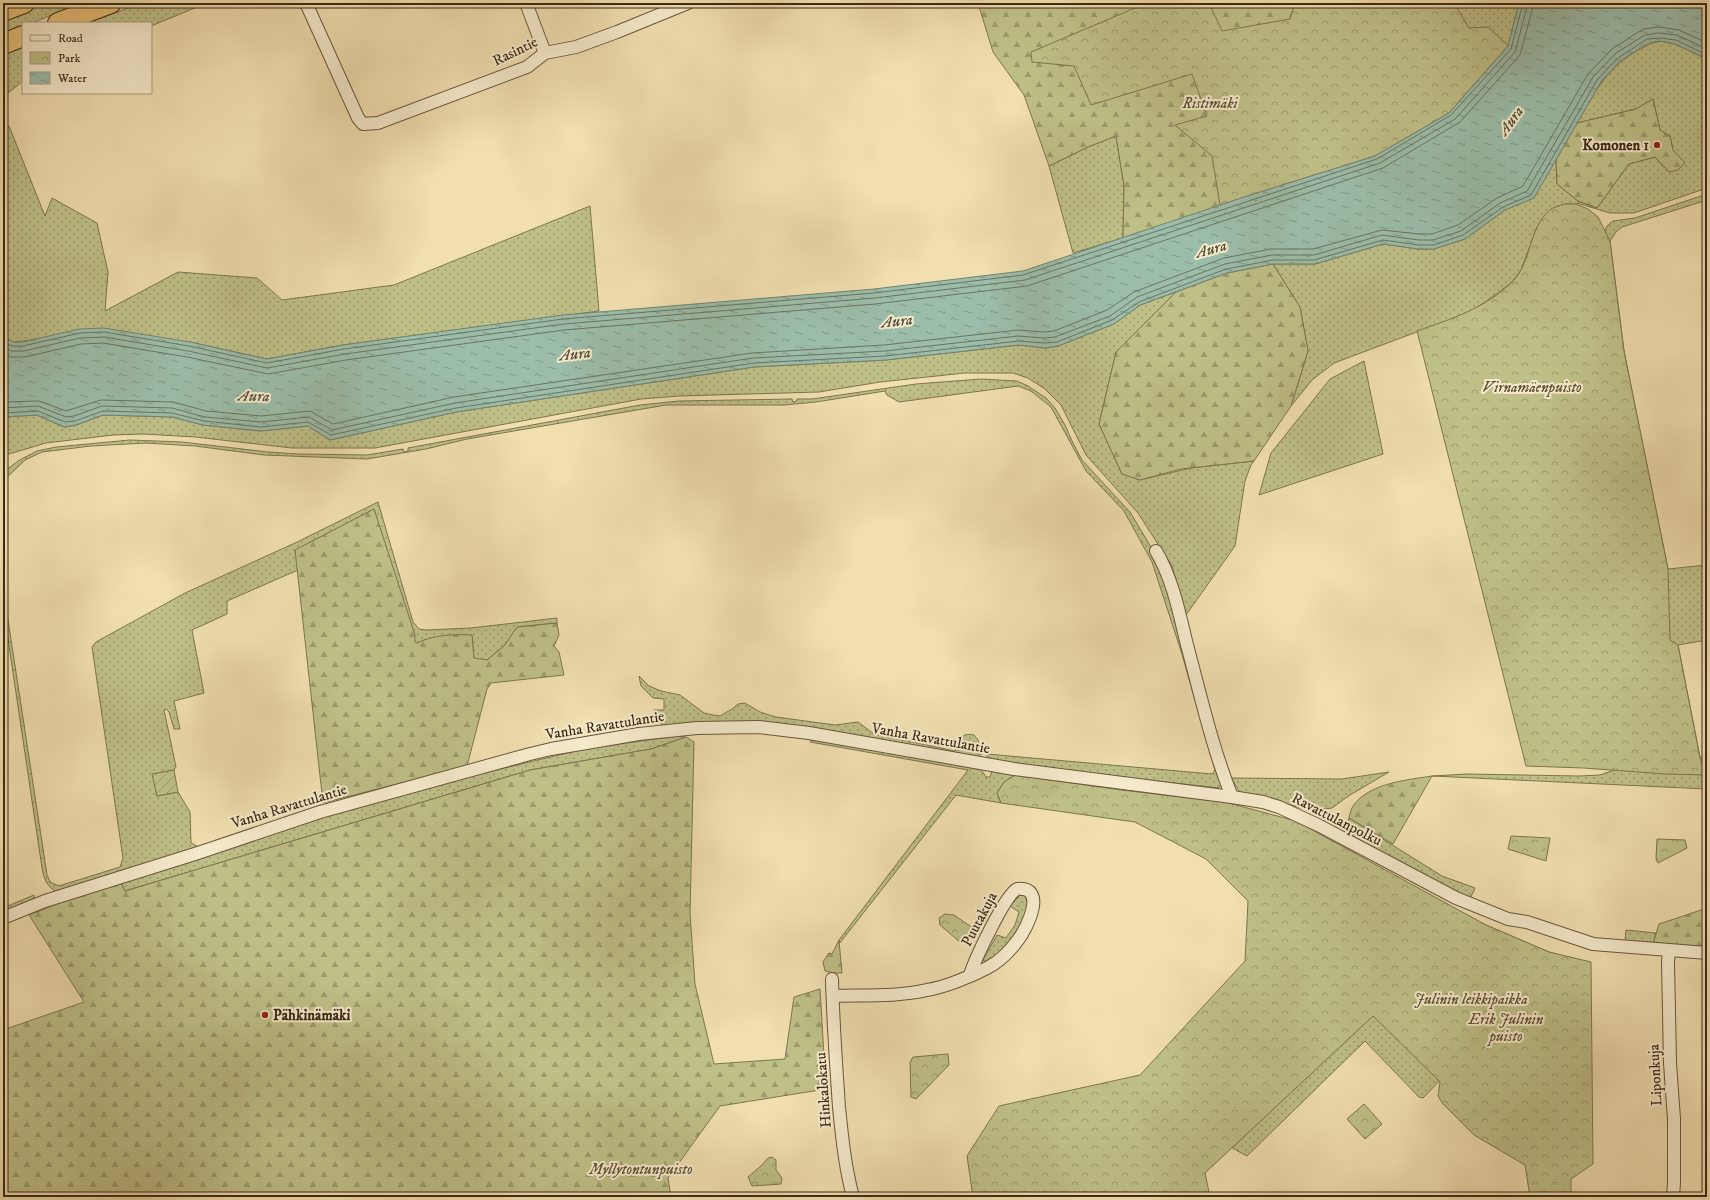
<svg xmlns="http://www.w3.org/2000/svg" width="1710" height="1200" viewBox="0 0 1710 1200" font-family="'IM FELL DW Pica',serif">
<defs>
<pattern id="grass-dots" width="8" height="8" patternUnits="userSpaceOnUse"><rect width="8" height="8" fill="#bfc088"/><path d="M2 2h.1M6 6h.1" fill="none" stroke="#9c9c6e" stroke-width="1.8" stroke-linecap="round"/></pattern>
<pattern id="forest-firs" width="22" height="20" patternUnits="userSpaceOnUse"><rect width="22" height="20" fill="#bfc088"/><path d="M5 1l3.5 6h-7zM16 11l3.5 6h-7z" fill="#9c9c6e"/></pattern>
<pattern id="park-crowns" width="20" height="18" patternUnits="userSpaceOnUse"><rect width="20" height="18" fill="#bfc088"/><path d="M2 6a3 3 0 1 1 6 0M12 15a3 3 0 1 1 6 0" fill="none" stroke="#9c9c6e"/></pattern>
<pattern id="garden-furrows" width="10" height="10" patternUnits="userSpaceOnUse"><rect width="10" height="10" fill="#bfc088"/><path d="M-1 1l2-2M0 10L10 0M9 11l2-2" fill="none" stroke="#9c9c6e"/></pattern>
<pattern id="water-ripples" width="26" height="14" patternUnits="userSpaceOnUse"><rect width="26" height="14" fill="#9bbdaa"/><path d="M2 4q2-2 4 0t4 0M15 11q2-2 4 0t4 0" fill="none" stroke="#809a89"/></pattern>
</defs>
<rect width="100%" height="100%" fill="#f1dfb0"/>
<filter id="stains"><feTurbulence type="fractalNoise" baseFrequency=".005" numOctaves="4"/><feColorMatrix values="0 0 0 0 .2 0 0 0 0 .09 0 0 0 0 .02 0 0 0 .5 -.17"/></filter>
<radialGradient id="worn" r=".72"><stop offset=".6" stop-color="#630" stop-opacity="0"/><stop offset="1" stop-color="#630" stop-opacity=".3"/></radialGradient>
<g fill="url(#grass-dots)" stroke="#7e754f">
<path d="M 45,3 L 81,3 L 32,23 L 23,23 L 23,26 L 3,34 L 3,19 Z"/>
<path d="M 142,3 L 207,3 L 151,26 L 151,23 L 87,23 Z"/>
<path d="M 1451,3 L 1519,3 L 1508,46 L 1487,68 Z"/>
<path d="M 1660,41 L 1675,44 L 1707,59 L 1707,188 L 1634,213 L 1610,213 L 1577,203 L 1576,204 L 1565,204 L 1537,227 L 1521,270 L 1512,282 L 1495,295 L 1470,312 L 1334,363 L 1312,380 L 1291,406 L 1308,351 L 1300,307 L 1273,264 L 1315,264 L 1383,244 L 1418,249 L 1434,249 L 1465,239 L 1505,210 L 1533,198 L 1556,159 L 1557,184 L 1578,201 L 1597,208 L 1629,164 L 1655,157 L 1669,172 L 1685,163 L 1673,150 L 1670,136 L 1660,130 L 1653,99 L 1636,109 L 1577,123 C 1594,94 1604,71 1635,52 C 1644,47 1650,43 1660,41 Z"/>
<path d="M 23,47 L 23,81 L 3,97 L 3,54 Z"/>
<path d="M 9,126 L 45,216 L 52,198 L 97,223 L 108,272 L 105,311 L 178,272 L 257,278 L 282,300 L 394,285 L 590,206 L 599,311 L 343,345 L 267,359 L 190,342 L 41,339 L 13,342 L 3,337 L 3,127 Z"/>
<path d="M 1116,136 L 1124,186 L 1123,238 L 1073,253 L 1049,166 L 1088,147 Z"/>
<path d="M 1707,194 L 1707,200 L 1622,227 L 1616,232 L 1610,241 L 1624,351 L 1668,569 L 1707,565 L 1707,640 L 1678,645 L 1700,757 L 1707,757 L 1707,789 L 1432,776 L 1467,774 L 1579,776 L 1600,775 L 1617,769 L 1660,581 L 1605,230 L 1607,226 L 1613,221 L 1635,218 Z"/>
<path d="M 1176,292 L 1116,352 L 1099,424 L 1122,474 L 1140,480 L 1191,468 L 1254,461 L 1251,465 L 1245,481 L 1235,546 L 1186,615 L 1172,566 L 1138,513 L 1086,455 L 1061,405 L 1045,389 L 1028,378 L 1013,373 L 965,373 L 880,382 L 819,392 L 679,396 L 641,399 L 375,448 L 292,448 L 195,437 L 143,434 L 113,435 L 46,443 L 9,454 L 3,454 L 3,417 L 37,415 L 64,427 L 76,425 L 103,415 L 172,417 L 203,425 L 261,431 L 308,426 L 330,440 L 456,412 L 754,367 L 886,360 L 1019,345 L 1045,348 L 1058,346 L 1114,324 L 1140,305 Z"/>
<path d="M 1364,361 L 1383,454 L 1259,495 L 1271,453 L 1330,379 Z"/>
<path d="M 981,379 L 1017,381 L 1028,386 L 1046,398 L 1055,408 L 1065,425 L 1072,441 L 1082,460 L 1130,512 L 1160,562 L 1222,783 L 1219,788 L 1074,772 L 990,760 L 987,758 L 987,754 L 1212,774 L 1215,770 L 1181,651 L 1152,562 L 1124,511 L 1086,471 L 1051,407 L 1031,391 L 1018,386 L 899,402 L 887,395 L 885,391 L 816,402 L 784,405 L 666,405 L 467,439 L 426,449 L 367,459 L 264,455 L 195,446 L 146,443 L 91,446 L 42,452 L 25,460 L 3,481 L 5,471 L 18,461 L 37,451 L 56,447 L 130,440 L 182,442 L 268,452 L 298,454 L 367,455 L 403,449 L 404,452 L 408,451 L 408,448 L 640,405 L 679,401 L 792,399 L 793,402 L 797,401 L 797,399 L 812,399 L 916,384 Z"/>
<path d="M 378,502 L 413,622 L 419,629 L 426,630 L 471,628 L 557,618 L 557,623 L 517,627 L 504,646 L 487,660 L 474,659 L 472,635 L 424,640 L 417,644 L 414,642 L 374,509 L 296,550 L 298,570 L 227,601 L 227,614 L 192,630 L 204,693 L 174,701 L 180,729 L 174,729 L 169,712 L 166,709 L 164,710 L 176,767 L 174,770 L 153,774 L 157,796 L 178,792 L 190,812 L 191,843 L 201,848 L 56,892 C 46,885 44,879 42,868 L 3,605 L 3,587 L 47,875 L 50,882 L 59,886 L 120,867 L 123,858 L 92,647 L 96,642 L 185,593 L 295,543 Z"/>
<path d="M 639,676 L 649,686 L 661,691 L 680,695 L 704,713 L 713,715 L 720,716 L 732,709 L 738,704 L 745,703 L 760,712 L 776,717 L 835,725 L 858,722 L 874,734 L 955,751 C 960,740 961,732 974,735 L 978,740 L 982,754 L 976,758 L 840,734 L 663,727 L 654,710 L 664,710 L 664,699 L 653,698 L 641,686 Z"/>
<path d="M 677,736 L 686,737 L 651,749 L 530,770 L 125,891 L 121,883 L 326,816 L 467,777 L 584,749 Z"/>
<path d="M 812,739 L 980,768 L 986,777 L 990,777 L 992,771 L 1015,774 L 1015,775 L 1004,782 L 997,793 L 1001,803 L 956,795 L 839,944 L 839,940 L 968,770 L 810,742 Z"/>
<path d="M 1389,772 L 1350,795 L 1332,808 L 1315,810 L 1300,808 L 1274,799 L 1245,795 L 1239,791 L 1231,778 L 1342,779 Z"/>
<path d="M 1349,818 L 1442,876 L 1475,888 L 1470,899 L 1362,844 L 1353,836 L 1346,826 Z"/>
<path d="M 1415,887 L 1486,925 L 1549,952 L 1560,955 L 1423,1098 L 1419,1097 L 1365,1041 L 1247,1156 L 1232,1148 L 1312,1072 Z"/>
<path d="M 34,895 L 35,901 L 3,914 L 3,908 Z"/>
<path d="M 1020,895 L 1025,895 C 1026,899 1028,903 1028,907 C 1026,923 1001,961 984,961 L 983,960 L 997,935 L 1006,938 L 1015,925 L 1019,912 L 1010,906 Z"/>
<path d="M 1626,930 L 1656,933 L 1653,944 L 1625,942 Z"/>
</g>
<g fill="url(#forest-firs)" stroke="#7e754f">
<path d="M 978,3 L 1451,3 L 1375,156 L 1123,238 L 1124,186 L 1116,136 L 1088,147 L 1049,166 L 1024,95 L 993,52 Z"/>
<path d="M 1653,99 L 1660,130 L 1670,136 L 1673,150 L 1685,163 L 1678,170 L 1669,172 L 1655,157 L 1629,164 L 1597,208 L 1578,201 L 1557,184 L 1556,159 L 1577,123 L 1636,109 Z"/>
<path d="M 1273,264 L 1300,307 L 1308,351 L 1291,406 L 1254,461 L 1181,469 L 1140,480 L 1122,474 L 1099,424 L 1116,352 L 1176,292 L 1227,273 Z"/>
<path d="M 374,509 L 415,635 L 415,642 L 417,643 C 433,635 453,634 472,635 L 474,658 L 487,660 L 504,646 L 517,627 L 557,623 L 559,635 L 554,646 L 559,652 L 564,675 L 491,683 L 487,689 L 467,766 L 323,803 L 295,550 Z"/>
<path d="M 686,737 L 694,742 L 690,914 L 695,984 L 714,1064 L 785,1059 L 794,997 L 820,989 L 826,1089 L 720,1106 L 668,1178 L 671,1197 L 3,1197 L 3,1030 L 84,1002 L 29,915 L 64,901 L 121,883 L 125,891 L 530,770 L 651,749 Z"/>
<path d="M 1432,776 L 1393,844 L 1349,818 C 1350,814 1351,809 1353,806 C 1369,783 1407,780 1432,776 Z"/>
<path d="M 1707,908 L 1707,948 L 1653,944 L 1659,924 Z"/>
<path d="M 839,940 L 842,973 L 834,973 L 825,971 L 823,962 L 829,953 L 832,954 Z"/>
</g>
<g fill="url(#park-crowns)" stroke="#7e754f">
<path d="M 1147,3 L 1209,3 L 1222,31 L 1290,19 L 1295,3 L 1454,3 L 1469,28 L 1488,27 L 1508,46 L 1449,113 L 1375,156 L 1220,205 L 1212,156 L 1175,125 L 1207,116 L 1192,74 L 1091,105 L 1074,66 L 1032,62 L 1031,52 Z"/>
<path d="M 1564,204 L 1576,204 L 1588,209 L 1598,217 L 1610,241 L 1624,351 L 1668,569 L 1670,640 L 1678,645 L 1700,758 L 1706,775 L 1666,774 L 1583,768 L 1526,766 L 1417,331 C 1451,319 1486,308 1512,282 C 1532,263 1528,228 1550,210 C 1553,207 1560,206 1564,204 Z"/>
<path d="M 1015,775 L 1121,790 L 1225,802 L 1296,821 L 1486,925 L 1549,952 L 1591,962 L 1593,1164 L 1571,1179 L 1571,1197 L 1530,1197 L 1525,1165 L 1474,1135 L 1443,1104 L 1438,1096 L 1440,1082 L 1373,1016 L 1205,1173 L 1210,1197 L 973,1197 L 967,1156 L 999,1106 L 1140,1075 L 1245,961 L 1248,901 L 1206,859 L 1135,822 L 1001,803 L 997,793 L 1004,782 Z"/>
<path d="M 1511,836 L 1550,838 L 1546,861 L 1508,849 Z"/>
<path d="M 1657,839 L 1685,840 L 1687,848 L 1658,863 L 1656,859 Z"/>
<path d="M 945,914 L 954,915 L 973,928 L 961,943 L 940,925 L 939,918 Z"/>
<path d="M 948,1054 L 949,1065 L 916,1099 L 911,1097 L 910,1062 L 913,1057 Z"/>
<path d="M 1364,1104 L 1382,1124 L 1365,1139 L 1347,1119 Z"/>
<path d="M 772,1157 L 776,1160 L 776,1170 L 782,1178 L 781,1184 L 752,1186 L 748,1177 L 762,1165 L 768,1158 Z"/>
</g>
<path fill="url(#garden-furrows)" stroke="#7e754f" d="M 174,770 L 178,792 L 157,796 L 152,774 Z"/>
<path fill="url(#water-ripples)" stroke="#75826f" d="M 1519,3 L 1707,3 L 1707,59 L 1675,44 L 1660,41 L 1649,43 L 1620,61 L 1601,82 L 1534,198 L 1505,210 L 1465,239 L 1434,249 L 1418,249 L 1383,244 L 1315,264 L 1273,264 L 1227,273 L 1140,305 L 1114,324 L 1058,346 L 1045,348 L 1019,345 L 886,360 L 754,367 L 456,412 L 330,440 L 308,426 L 261,431 L 203,425 L 172,417 L 103,415 L 76,425 L 64,427 L 37,415 L 3,417 L 3,337 L 13,342 L 23,342 L 79,329 L 104,328 L 190,342 L 267,359 L 343,345 L 563,315 L 874,289 L 1023,271 L 1241,198 L 1375,156 L 1449,113 L 1508,46 Z"/>
<g fill="none" stroke-linecap="round" stroke-linejoin="round">
<g stroke="#6c7460" stroke-width="1">
<path d="M 3,342 L 12,346 L 23,346 L 80,333 L 104,332 L 189,346 L 267,363 L 344,349 L 563,319 L 874,293 L 1023,275 L 1377,159 L 1451,115 L 1511,49 L 1523,3"/>
<path d="M 3,347 L 11,351 L 24,351 L 80,338 L 104,337 L 188,351 L 267,368 L 345,354 L 564,324 L 875,298 L 1025,280 L 1380,163 L 1455,119 L 1515,52 L 1528,3"/>
<path d="M 3,354 L 11,357 L 25,357 L 81,344 L 103,343 L 187,357 L 268,374 L 346,360 L 564,330 L 875,304 L 1027,286 L 1383,168 L 1460,122 L 1520,55 L 1534,3"/>
<path d="M 3,402 L 39,401 L 66,411 L 101,400 L 173,402 L 206,411 L 261,416 L 310,411 L 333,424 L 454,397 L 752,353 L 884,345 L 1018,330 L 1044,332 L 1054,331 L 1107,310 L 1134,292 L 1224,258 L 1271,249 L 1313,249 L 1382,230 L 1419,234 L 1432,234 L 1458,225 L 1497,198 L 1523,186 L 1588,74 L 1612,49 L 1643,29 L 1659,27 L 1679,30 L 1707,43"/>
<path d="M 3,408 L 38,406 L 66,417 L 74,416 L 102,406 L 172,408 L 205,417 L 261,422 L 309,417 L 332,430 L 455,403 L 753,358 L 885,351 L 1018,336 L 1044,338 L 1055,337 L 1110,316 L 1137,297 L 1225,264 L 1272,255 L 1314,255 L 1382,235 L 1419,240 L 1433,240 L 1461,231 L 1500,203 L 1527,191 L 1593,77 L 1616,53 L 1645,35 L 1659,33 L 1677,35 L 1707,49"/>
<path d="M 3,413 L 38,411 L 65,422 L 75,421 L 103,411 L 172,413 L 204,421 L 261,427 L 308,422 L 331,435 L 456,408 L 754,363 L 885,356 L 1019,341 L 1045,343 L 1057,342 L 1112,320 L 1139,302 L 1226,269 L 1273,260 L 1314,260 L 1383,240 L 1419,245 L 1434,245 L 1463,235 L 1503,207 L 1531,195 L 1597,80 L 1618,58 L 1647,39 L 1660,38 L 1676,40 L 1707,55"/>
</g>
<g stroke="#69573c" stroke-width="14">
<g id="minor">
<path d="M 306,3 L 358,118 L 363,124 L 378,123 L 527,67 L 545,53 L 576,47 L 617,32 L 688,3"/>
<path d="M 526,3 L 545,53"/>
<path d="M 1156,551 C 1172,578 1179,611 1186,641 C 1200,693 1212,747 1232,797"/>
<path d="M 3,918 L 45,901 L 198,853 L 320,812 L 530,754 L 551,749 L 639,734 L 697,728 L 759,727 L 809,733 L 1014,769 L 1232,797 L 1263,802 L 1279,807 L 1318,825 L 1456,898 L 1508,919 L 1527,922 L 1593,944 L 1707,953"/>
<path d="M 1669,951 L 1668,962 L 1670,1063 L 1674,1119 L 1674,1182 L 1673,1197"/>
<path d="M 832,979 C 833,1021 836,1064 839,1107 C 842,1137 845,1167 853,1197"/>
<path d="M 833,996 C 864,995 897,997 927,990 C 945,987 970,977 987,968 C 999,962 1010,951 1018,940 C 1027,928 1048,886 1017,889 C 1005,895 975,959 970,975"/>
</g>
</g>
<g stroke="#3c2a16" stroke-width="22">
<g id="trunk">
<path d="M 3,11 L 24,3"/>
<path d="M 58,23 L 111,3"/>
<path d="M 3,44 L 23,36"/>
</g>
</g>
<use href="#minor" stroke="#f6eacc" stroke-width="12"/>
<use href="#trunk" stroke="#e8c078" stroke-width="20"/>
</g>
<g fill="#8f2418" stroke="#f6eacc" stroke-width="1.5">
<circle cx="1657" cy="145" r="4"/>
<circle cx="265" cy="1015" r="4"/>
</g>
<g text-anchor="middle" stroke-width="4" stroke-linejoin="round" paint-order="stroke">
<g font-size="15" fill="#3c2a16" stroke="#f6eacc">
<text transform="translate(515 51) rotate(-26)" y="5">Rasintie</text>
<text transform="translate(605 725) rotate(-9)" y="5">Vanha Ravattulantie</text>
<text transform="translate(931 738) rotate(10)" y="5">Vanha Ravattulantie</text>
<text transform="translate(289 806) rotate(-17)" y="5">Vanha Ravattulantie</text>
<text transform="translate(1337 819) rotate(27)" y="5">Ravattulanpolku</text>
<text transform="translate(979 919) rotate(-62)" y="5">Puutakuja</text>
<text transform="translate(1655 1075) rotate(-93)" y="5">Liponkuja</text>
<text transform="translate(823 1090) rotate(-94)" y="5">Hinkalokatu</text>
</g>
<g font-size="15" font-style="italic" fill="#5d5032" stroke="#f6eacc">
<text x="1210" y="108">Ristimäki</text>
<text x="1532" y="392">Virnamäenpuisto</text>
<text x="1471" y="1004">Julinin leikkipaikka</text>
<text x="1506" y="1024">Erik Julinin<tspan x="1506" dy="17">puisto</tspan></text>
<text x="641" y="1174">Myllytontunpuisto</text>
</g>
<g font-size="15" font-weight="bold" fill="#3c2a16" stroke="#f6eacc" text-anchor="end">
<text x="1649" y="150">Komonen 1</text>
<text x="273" y="1020" text-anchor="start">Pähkinämäki</text>
</g>
<g font-size="16" font-style="italic" fill="#544f3b" stroke="#f6eacc">
<text transform="translate(1510 120) rotate(-54)" y="6">Aura</text>
<text transform="translate(1211 248) rotate(-15)" y="6">Aura</text>
<text transform="translate(897 320) rotate(-6)" y="6">Aura</text>
<text transform="translate(575 353) rotate(-6)" y="6">Aura</text>
<text transform="translate(254 395) rotate(2)" y="6">Aura</text>
</g>
</g>
<rect width="1710" height="1200" fill="none" stroke="#f1dfb0" stroke-width="16"/>
<rect x="4" y="4" width="1702" height="1192" fill="none" stroke="#3c2a16" stroke-width="2"/>
<rect x="8" y="8" width="1694" height="1184" fill="none" stroke="#3c2a16"/>
<rect x="22" y="22" width="130" height="72" fill="#f6eacc" stroke="#ac9d83"/>
<rect x="30" y="35" width="20" height="6" fill="#f6eacc" stroke="#ac9d83"/>
<text x="58" y="42" font-size="12" fill="#3c2a16">Road</text>
<rect x="30" y="52" width="20" height="12" fill="url(#park-crowns)" stroke="#ac9d83"/>
<text x="58" y="62" font-size="12" fill="#3c2a16">Park</text>
<rect x="30" y="72" width="20" height="12" fill="url(#water-ripples)" stroke="#ac9d83"/>
<text x="58" y="82" font-size="12" fill="#3c2a16">Water</text>
<rect width="100%" height="100%" filter="url(#stains)"/>
<rect width="100%" height="100%" fill="url(#worn)"/>
</svg>
